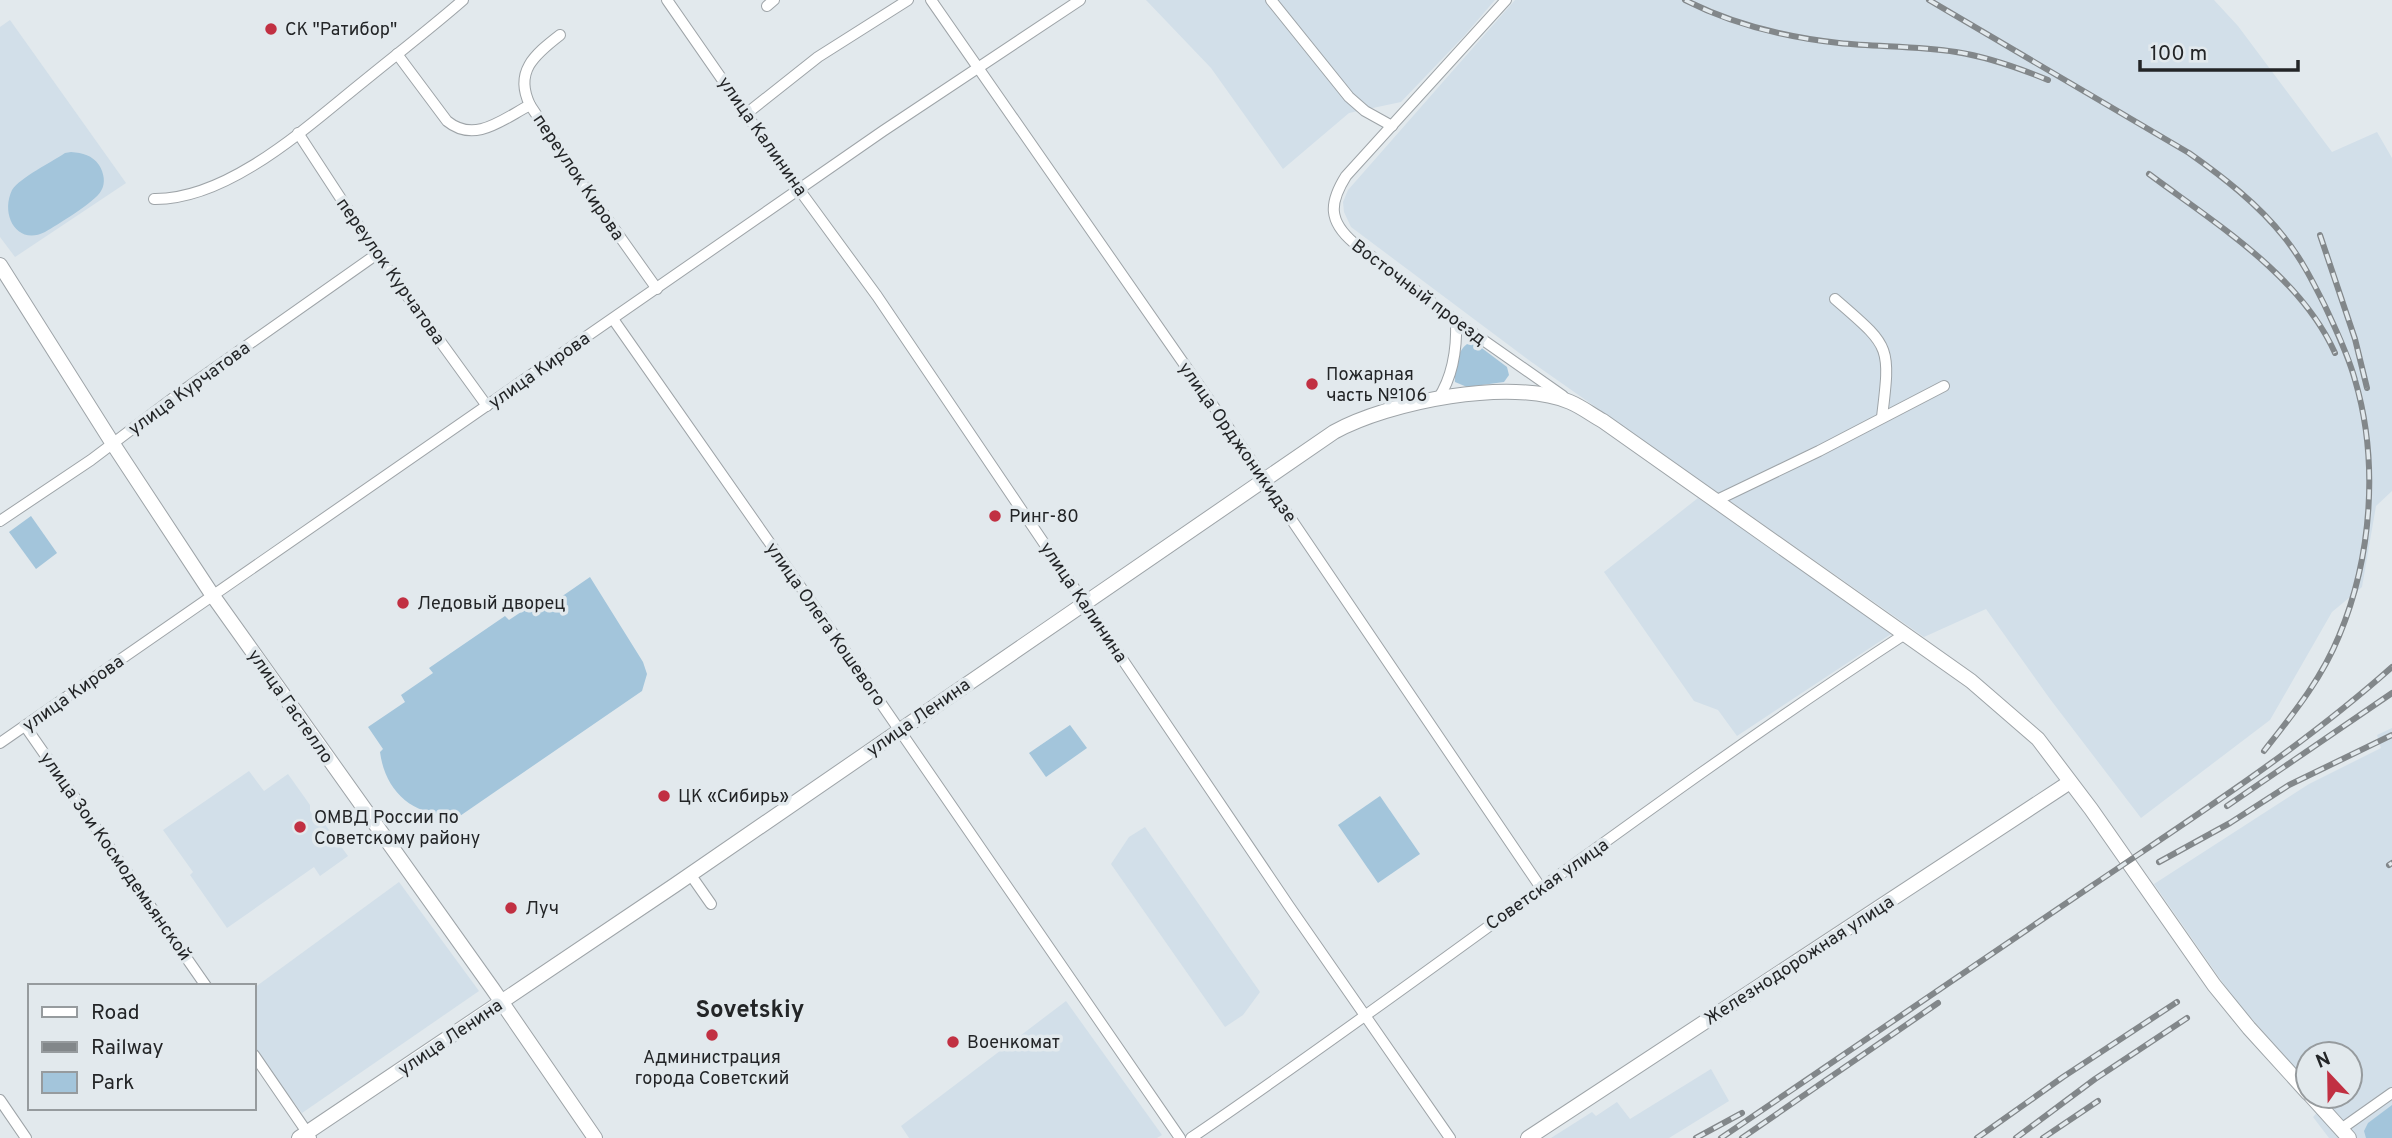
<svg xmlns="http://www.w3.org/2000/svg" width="2392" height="1138" viewBox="0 0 2392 1138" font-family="Overpass,sans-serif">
<rect width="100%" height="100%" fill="#e2e9ed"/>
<g fill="#d2dfe9">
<path d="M 1146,0 L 1495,0 L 1464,36 L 1401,102 L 1349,113 L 1283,169 L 1211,68 Z"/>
<path d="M 1515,0 L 2214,0 L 2238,26 L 2332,152 L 2377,132 L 2392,158 L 2392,491 L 2376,506 L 2362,587 L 2332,612 L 2270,720 L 2141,818 L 2050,699 L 1986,609 L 1924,637 L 1530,361 L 1351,227 L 1344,212 L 1343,202 L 1348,190 Z"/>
<path d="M 10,20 L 126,183 L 15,257 L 0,237 L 0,27 Z"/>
<path d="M 1698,498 L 1894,632 L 1737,736 L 1718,710 L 1694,701 L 1604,572 Z"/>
<path d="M 2392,728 L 2392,1138 L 2329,1138 L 2313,1117 L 2326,1103 L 2320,1096 L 2350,1096 L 2350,1054 L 2308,1054 L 2308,1083 L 2232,996 L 2154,884 L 2309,784 L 2381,748 L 2377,735 Z"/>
<path d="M 249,771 L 264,791 L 288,774 L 310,805 L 310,811 L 314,817 L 321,819 L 348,856 L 320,876 L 314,867 L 227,928 L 190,875 L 193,872 L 163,830 Z"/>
<path d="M 1145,827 L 1260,992 L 1243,1015 L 1225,1027 L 1111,864 L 1129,837 Z"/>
<path d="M 399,882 L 479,991 L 302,1113 L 254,1049 L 254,988 Z"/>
<path d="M 1066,1001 L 1162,1135 L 1157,1138 L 909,1138 L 901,1126 Z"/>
<path d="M 1711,1069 L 1729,1101 L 1669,1138 L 1551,1138 L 1592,1112 L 1596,1116 L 1617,1102 L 1630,1119 Z"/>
</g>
<g fill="#a3c5db">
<path d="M 71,152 C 83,153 92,155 99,165 C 104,173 106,183 101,191 C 95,202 57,225 45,232 C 17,246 0,215 12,190 C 21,177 50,163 65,153 Z"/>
<path d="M 1470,342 L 1475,343 L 1507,367 L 1509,375 L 1504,382 L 1467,387 L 1455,382 C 1454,368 1457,349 1470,342 Z"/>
<path d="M 31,516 L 57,553 L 36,569 L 9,532 Z"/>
<path d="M 590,577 L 643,662 L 647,674 L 642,691 L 457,818 L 453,814 C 413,817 385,791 380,752 L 383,749 L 368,727 L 405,702 L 401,695 L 433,673 L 429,668 L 505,616 L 509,620 L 542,598 L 548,606 Z"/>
<path d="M 1070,725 L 1087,748 L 1046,777 L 1029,753 Z"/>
<path d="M 1380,796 L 1420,854 L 1378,883 L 1338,825 Z"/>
<path d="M 2392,1105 L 2392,1138 L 2366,1138 L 2364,1131 L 2368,1123 Z"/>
</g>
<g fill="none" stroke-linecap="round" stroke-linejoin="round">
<g stroke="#9ea4a8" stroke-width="12">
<g id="minor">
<path d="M 667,0 L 787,173 L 877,296 L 1289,906 L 1450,1138"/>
<path d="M 931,0 L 1264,479 L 1541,888"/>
<path d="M 1271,0 L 1349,97 L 1365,111 L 1392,126"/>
<path d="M 1506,0 L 1346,176 C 1329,203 1328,221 1354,243 L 1456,321 L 1563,396"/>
<path d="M 767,6 L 774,0"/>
<path d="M 397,54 L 447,121 C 475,144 503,119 530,105 L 581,182 L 657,289"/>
<path d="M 530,105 C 514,72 534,55 560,35"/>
<path d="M 746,114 L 818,57 L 908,0"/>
<path d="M 298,133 L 377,254 L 487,406"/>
<path d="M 154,199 C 229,200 309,125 364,81 C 397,54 431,28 463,0"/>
<path d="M 1835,299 C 1890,347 1891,344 1882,417"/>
<path d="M 613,319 L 823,619 L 1180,1138"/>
<path d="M 1438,399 C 1453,376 1457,347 1456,321"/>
<path d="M 1715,501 L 1819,451 L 1944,386"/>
<path d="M 0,521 L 91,460 L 181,392 L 377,254"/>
<path d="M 25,726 L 206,986"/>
<path d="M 0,743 L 883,131 L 1080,0"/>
<path d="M 690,874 L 711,904"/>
<path d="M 254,1055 L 311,1138"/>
<path d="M 0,1100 L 26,1138"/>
<path d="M 2341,1129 L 2392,1093"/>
<path d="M 1191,1138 C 1432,974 1661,793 1905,634"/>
</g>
</g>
<g stroke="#9ea4a8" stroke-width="16">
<g id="major">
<path d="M 0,265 L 113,444 L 213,596 L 492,988 L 595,1138"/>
<path d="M 2311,1096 L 2349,1138"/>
<path d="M 299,1138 L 675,885 L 1334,432 C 1388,402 1511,377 1570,402 C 1582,407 1592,415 1603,421 L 1971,681 L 2038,739 L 2091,809 L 2214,985 L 2249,1028 L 2308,1093"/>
<path d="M 1528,1138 L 2070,782"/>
</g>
</g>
<use href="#minor" stroke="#fff" stroke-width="10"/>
<use href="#major" stroke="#fff" stroke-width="14"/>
<g stroke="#82878a" stroke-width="6">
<g id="rail">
<path d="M 1685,0 C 1734,25 1784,37 1839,43 C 1878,47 1918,46 1956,52 C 1988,57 2019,68 2048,80"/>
<path d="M 1929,0 L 2189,153 C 2223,177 2258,204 2284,237 C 2301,258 2313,282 2325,306 C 2336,330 2348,354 2355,380 C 2379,461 2372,557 2339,636 C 2321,680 2293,714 2264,751"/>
<path d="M 2149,174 C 2216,224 2300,275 2335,353"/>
<path d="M 2320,235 L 2355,339 L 2367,388"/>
<path d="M 2227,806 L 2392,693"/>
<path d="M 2159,862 L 2230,823 L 2289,785 L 2392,735"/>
<path d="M 2389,865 L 2392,863"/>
<path d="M 1696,1138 L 1742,1113"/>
<path d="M 1721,1138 C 1845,1054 1969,969 2093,885 C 2195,816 2300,749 2392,667"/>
<path d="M 1742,1138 L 1938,1003"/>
<path d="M 1977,1138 L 2063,1077 L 2177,1002"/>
<path d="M 2016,1138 L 2095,1079 L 2187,1018"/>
<path d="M 2043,1138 L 2098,1101"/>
</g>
</g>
<use href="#rail" stroke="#e2e9ed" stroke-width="3.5" stroke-dasharray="10" stroke-linecap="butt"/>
</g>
<g fill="#c13042" stroke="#e2e9ed" stroke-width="2.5">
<circle cx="271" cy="29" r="7"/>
<circle cx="1312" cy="384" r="7"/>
<circle cx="995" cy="516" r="7"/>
<circle cx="403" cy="603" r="7"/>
<circle cx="664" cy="796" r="7"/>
<circle cx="300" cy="827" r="7"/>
<circle cx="511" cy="908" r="7"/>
<circle cx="712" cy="1035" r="7"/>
<circle cx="953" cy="1042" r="7"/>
</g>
<g text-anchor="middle" stroke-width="7" stroke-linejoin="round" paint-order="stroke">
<g font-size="18" fill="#232527" stroke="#e2e9ed" text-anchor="start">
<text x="285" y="35">СК "Ратибор"</text>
<text x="1326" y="380">Пожарная<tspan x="1326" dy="21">часть №106</tspan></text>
<text x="1009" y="522">Ринг-80</text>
<text x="417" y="609">Ледовый дворец</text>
<text x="678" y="802">ЦК «Сибирь»</text>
<text x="314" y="823">ОМВД России по<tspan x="314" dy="21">Советскому району</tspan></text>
<text x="525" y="914">Луч</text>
<text x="967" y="1048">Военкомат</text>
<text x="712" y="1063" text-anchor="middle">Администрация<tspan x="712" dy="21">города Советский</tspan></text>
</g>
<g font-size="18" fill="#232527" stroke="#e2e9ed">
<text transform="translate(763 136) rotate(55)" y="6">улица Калинина</text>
<text transform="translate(579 177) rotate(56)" y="6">переулок Кирова</text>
<text transform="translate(391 271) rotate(55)" y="6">переулок Курчатова</text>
<text transform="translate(1419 292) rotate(37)" y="6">Восточный проезд</text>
<text transform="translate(539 370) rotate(-35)" y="6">улица Кирова</text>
<text transform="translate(189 388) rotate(-36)" y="6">улица Курчатова</text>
<text transform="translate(1238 442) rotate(55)" y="6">улица Орджоникидзе</text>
<text transform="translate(1084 602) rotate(56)" y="6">улица Калинина</text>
<text transform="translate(826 624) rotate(55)" y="6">улица Олега Кошевого</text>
<text transform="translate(73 693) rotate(-35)" y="6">улица Кирова</text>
<text transform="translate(291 706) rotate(55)" y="6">улица Гастелло</text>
<text transform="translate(918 717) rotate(-35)" y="6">улица Ленина</text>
<text transform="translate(116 856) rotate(55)" y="6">улица Зои Космодемьянской</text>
<text transform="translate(1547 884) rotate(-35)" y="6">Советская улица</text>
<text transform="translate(1799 960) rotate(-33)" y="6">Железнодорожная улица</text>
<text transform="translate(450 1037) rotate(-34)" y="6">улица Ленина</text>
</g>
<g font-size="24" font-weight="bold" fill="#232527" stroke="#e2e9ed">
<text x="750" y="1017">Sovetskiy</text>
</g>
</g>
<rect x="28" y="984" width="228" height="126" fill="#e2e9ed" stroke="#969b9e" stroke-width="2"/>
<rect x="42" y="1007" width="35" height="10" fill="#ffffff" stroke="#969b9e" stroke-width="2"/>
<text x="91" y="1019" font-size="21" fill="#232527">Road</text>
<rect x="42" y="1042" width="35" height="10" fill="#82878a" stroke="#969b9e" stroke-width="2"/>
<text x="91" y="1054" font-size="21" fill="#232527">Railway</text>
<rect x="42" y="1072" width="35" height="21" fill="#a3c5db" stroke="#969b9e" stroke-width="2"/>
<text x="91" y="1089" font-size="21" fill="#232527">Park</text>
<g transform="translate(2329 1075) rotate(338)"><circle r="33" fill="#e2e9ed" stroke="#969b9e" stroke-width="2"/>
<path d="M0-5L12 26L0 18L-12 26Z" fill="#c13042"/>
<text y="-10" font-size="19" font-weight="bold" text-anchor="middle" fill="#232527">N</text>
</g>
<path d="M2140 60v10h158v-10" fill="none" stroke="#232527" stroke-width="3.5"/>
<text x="2150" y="60" font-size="21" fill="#232527" stroke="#e2e9ed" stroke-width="5" paint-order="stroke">100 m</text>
</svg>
